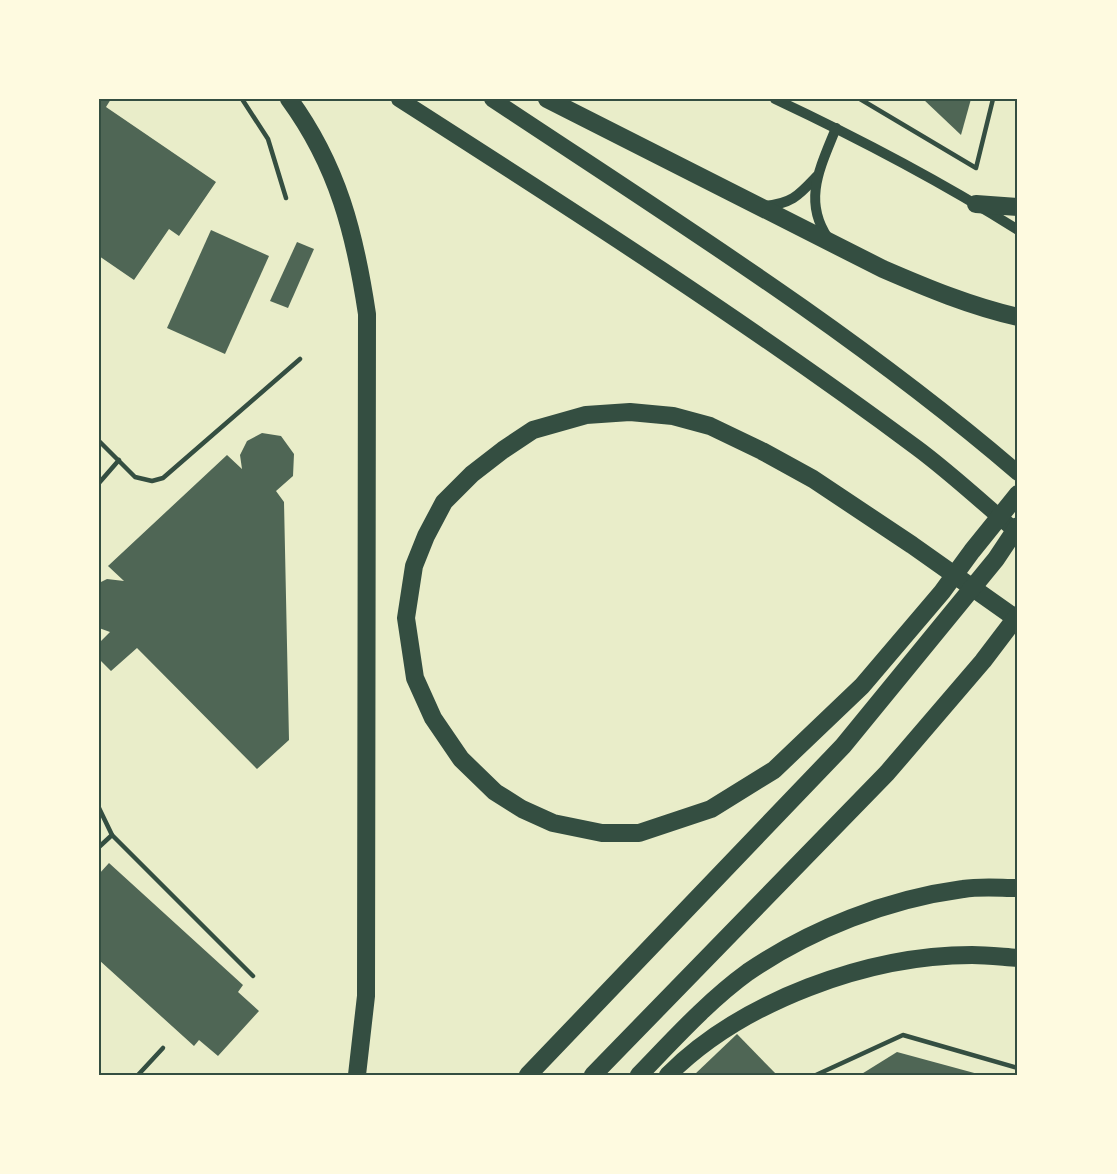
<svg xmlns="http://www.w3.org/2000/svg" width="1117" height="1174" viewBox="0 0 1117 1174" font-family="Helvetica,sans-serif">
<rect width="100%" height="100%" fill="#e9edc9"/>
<g fill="#4f6655">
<path d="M 99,99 L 111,99 L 106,107 L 216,182 L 179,236 L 169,229 L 134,280 L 99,256 Z"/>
<path d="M 923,99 L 971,99 L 961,135 Z"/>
<path d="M 211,230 L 269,256 L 225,354 L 167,328 Z"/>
<path d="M 297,242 L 314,249 L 288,308 L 270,301 Z"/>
<path d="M 262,433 L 281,436 L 294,454 L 293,476 L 276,491 L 284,502 L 289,740 L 257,769 L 137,648 L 111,671 L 99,659 L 99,643 L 110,632 L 99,628 L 99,583 L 107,579 L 124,581 L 108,566 L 227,455 L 242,469 L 240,455 L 247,441 Z"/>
<path d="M 109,863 L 243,985 L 238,992 L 259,1011 L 218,1056 L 199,1040 L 194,1046 L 99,960 L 99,874 Z"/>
<path d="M 737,1034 L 777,1075 L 694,1075 Z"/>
<path d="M 897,1052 L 978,1074 L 977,1075 L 860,1075 Z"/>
</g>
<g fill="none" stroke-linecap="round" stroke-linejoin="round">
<g stroke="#344e41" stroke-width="4.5">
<path d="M 242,99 L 268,139 L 286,198"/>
<path d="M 860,99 L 976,168 L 993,99"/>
<path d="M 99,441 L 135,477 L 152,481 L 163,478 L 300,359"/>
<path d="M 99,483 L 119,460"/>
<path d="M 99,808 L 112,835"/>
<path d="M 99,847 L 112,835 L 253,976"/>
<path d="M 138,1075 L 163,1048"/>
<path d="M 816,1075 L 903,1035 L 1018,1068"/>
</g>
<g stroke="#344e41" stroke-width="10">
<path d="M 775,99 C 858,138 940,181 1018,230"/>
<path d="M 764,206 C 792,204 799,195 817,176"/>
<path d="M 828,238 C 802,200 821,166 836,128"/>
</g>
<g stroke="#344e41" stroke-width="16">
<path d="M 399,99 C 574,211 750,324 917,448 C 952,474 985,505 1018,533"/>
<path d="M 492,99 C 671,218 855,333 1018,473"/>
</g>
<g stroke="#344e41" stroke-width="18">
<path d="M 289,99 C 338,166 355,234 367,314 L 366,996 L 357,1075"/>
<path d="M 547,99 L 883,269 C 927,288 970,306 1018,317"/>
<path d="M 976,204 L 1018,207"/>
<path d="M 1018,494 L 972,551 L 942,592 L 862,686 L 774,770 L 711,809 L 639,833 L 602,833 L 553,823 L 522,809 L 495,792 L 461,759 L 433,718 L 415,678 L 406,618 L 414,566 L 426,536 L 444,502 L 472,474 L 503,450 L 533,430 L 586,415 L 630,412 L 673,416 L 710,426 L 762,451 L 813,479 L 912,545 L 1018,620"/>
<path d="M 528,1075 L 843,746 L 996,559 L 1018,526"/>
<path d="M 593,1075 L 887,773 L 983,661 L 1018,615"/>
<path d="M 639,1075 C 673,1040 708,1001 748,972 C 811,929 888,899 963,889 C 981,886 1000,888 1018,888"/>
<path d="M 668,1075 C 742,1001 868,955 972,955 C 987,955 1003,957 1018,958"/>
</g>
</g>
<rect width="1117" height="1174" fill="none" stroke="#fefae0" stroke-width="201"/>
<rect x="100" y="100" width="916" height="974" fill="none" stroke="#344e41" stroke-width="2"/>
</svg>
